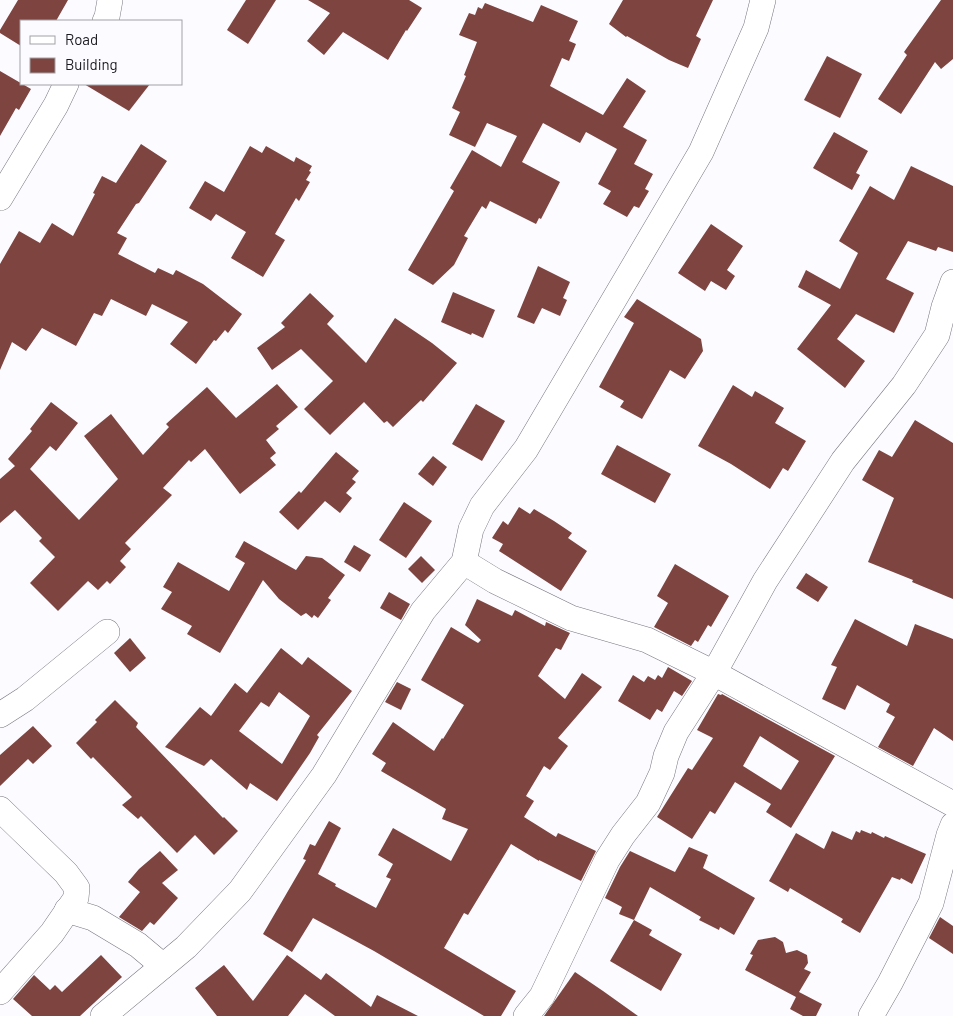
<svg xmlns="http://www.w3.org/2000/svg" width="953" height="1016" viewBox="0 0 953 1016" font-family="Barlow,sans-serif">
<rect width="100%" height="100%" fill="#fcfbff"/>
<g fill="#7d4440" fill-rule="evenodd">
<path d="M 18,0 L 68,0 L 56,21 L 21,21 L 21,46 L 0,33 L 0,30 Z"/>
<path d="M 246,0 L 276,0 L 248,44 L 227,30 Z"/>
<path d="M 308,0 L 409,0 L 422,8 L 407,31 L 406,30 L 388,60 L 343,32 L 324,55 L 307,41 L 330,13 Z"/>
<path d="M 623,0 L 713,0 L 696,36 L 701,39 L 688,68 L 669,60 L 627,36 L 626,37 L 609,24 Z"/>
<path d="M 941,0 L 953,0 L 953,59 L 941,69 L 935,62 L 901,114 L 878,99 L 907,55 L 904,52 Z"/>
<path d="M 485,3 L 533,22 L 541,5 L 578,21 L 569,41 L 576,44 L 569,61 L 562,58 L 550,86 L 603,115 L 627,78 L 646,91 L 623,127 L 647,140 L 634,164 L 653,174 L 645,189 L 649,191 L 639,208 L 634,206 L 627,217 L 603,204 L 611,191 L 598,184 L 617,149 L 586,132 L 580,143 L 543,123 L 522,162 L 560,182 L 541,219 L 539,218 L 536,224 L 490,201 L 486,209 L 482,206 L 464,236 L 468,238 L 454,265 L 433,285 L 408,270 L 454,191 L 450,188 L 472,150 L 501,167 L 517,136 L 487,123 L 475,147 L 449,135 L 460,112 L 452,108 L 466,76 L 464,75 L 477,42 L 459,35 L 469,13 L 475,15 L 478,7 L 482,9 Z"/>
<path d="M 827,56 L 862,74 L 840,118 L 804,100 Z"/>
<path d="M 0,71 L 31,89 L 19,110 L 16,108 L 0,136 Z"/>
<path d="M 84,84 L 150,84 L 129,111 Z"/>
<path d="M 834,132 L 868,151 L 856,173 L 860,175 L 852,190 L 813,168 Z"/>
<path d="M 141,144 L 167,161 L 139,203 L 136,204 L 117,233 L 127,238 L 118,254 L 155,273 L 158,268 L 173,275 L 176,270 L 203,284 L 242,314 L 228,333 L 225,330 L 216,341 L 214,340 L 196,364 L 170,344 L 188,322 L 152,304 L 146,316 L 111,299 L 102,316 L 94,313 L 76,346 L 42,328 L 26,351 L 12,342 L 0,370 L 0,264 L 19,231 L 40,243 L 52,223 L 73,236 L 95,194 L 93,193 L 102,176 L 116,183 Z"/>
<path d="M 250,146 L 262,153 L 266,146 L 294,162 L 296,157 L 312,166 L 309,171 L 311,172 L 306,180 L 310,182 L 299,201 L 296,198 L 275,234 L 285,240 L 263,277 L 231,258 L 246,232 L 216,214 L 211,221 L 189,208 L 205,181 L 224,192 Z"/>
<path d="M 911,166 L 953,186 L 953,252 L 938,247 L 936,251 L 908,241 L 886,279 L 914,293 L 894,333 L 856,314 L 837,339 L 865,361 L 845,388 L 797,349 L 831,305 L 798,287 L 806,270 L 840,289 L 858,253 L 839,241 L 870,186 L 894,200 Z"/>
<path d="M 711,224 L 743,246 L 727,270 L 735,276 L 726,290 L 711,281 L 705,291 L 678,273 Z"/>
<path d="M 538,266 L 570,282 L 563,298 L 567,300 L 560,316 L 542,308 L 534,324 L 517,317 Z"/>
<path d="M 453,292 L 495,310 L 483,338 L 472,333 L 471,335 L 441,322 Z"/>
<path d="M 310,293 L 334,316 L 327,324 L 366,363 L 395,318 L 432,343 L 457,363 L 423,402 L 421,400 L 393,427 L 387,421 L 384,423 L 364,402 L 330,435 L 304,409 L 333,381 L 301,349 L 272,370 L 257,348 L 285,327 L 281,323 Z"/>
<path d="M 637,299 L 701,339 L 703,351 L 685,379 L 670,370 L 642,419 L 620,407 L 624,401 L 599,387 L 634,323 L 624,317 Z"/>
<path d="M 277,384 L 298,407 L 276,426 L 279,429 L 266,440 L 276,453 L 270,458 L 276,465 L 240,494 L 205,449 L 191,462 L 189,460 L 163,488 L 172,495 L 125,543 L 131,549 L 120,561 L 126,567 L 110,584 L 107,581 L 98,590 L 88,581 L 58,611 L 30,583 L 55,557 L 39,541 L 42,538 L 15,510 L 0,523 L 0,479 L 15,466 L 8,459 L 32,431 L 30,429 L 51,402 L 78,423 L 56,451 L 50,446 L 30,469 L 79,520 L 118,479 L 84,436 L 111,414 L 143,455 L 169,427 L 166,424 L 207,387 L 236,418 Z"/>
<path d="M 733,385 L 752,397 L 755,391 L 784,408 L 775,423 L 806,441 L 788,471 L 783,468 L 770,489 L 731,464 L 698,446 Z"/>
<path d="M 476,404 L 505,421 L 482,461 L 452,444 Z"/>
<path d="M 915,420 L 953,443 L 953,599 L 912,582 L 913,580 L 868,562 L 894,498 L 862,480 L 879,450 L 892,457 Z"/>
<path d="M 617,445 L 671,474 L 655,503 L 601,474 Z"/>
<path d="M 336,452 L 359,471 L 352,479 L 356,482 L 346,493 L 352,498 L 340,513 L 325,501 L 298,530 L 279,512 L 299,491 L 301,493 Z"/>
<path d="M 433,456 L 447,467 L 433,486 L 418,474 Z"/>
<path d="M 404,502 L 432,521 L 406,558 L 379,540 Z"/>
<path d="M 519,507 L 530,514 L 534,509 L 554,521 L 572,533 L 568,538 L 587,551 L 561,591 L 499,551 L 503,544 L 492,538 L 503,521 L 508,525 Z"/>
<path d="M 244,541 L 296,570 L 306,556 L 322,558 L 345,575 L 328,598 L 331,600 L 318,618 L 314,615 L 312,618 L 306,613 L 301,616 L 279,599 L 263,580 L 220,653 L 187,634 L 192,626 L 161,609 L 172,592 L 163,587 L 178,562 L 229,591 L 245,563 L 235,557 Z"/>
<path d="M 354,545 L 371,555 L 360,572 L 344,562 Z"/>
<path d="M 421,556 L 435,570 L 422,583 L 408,569 Z"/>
<path d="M 675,564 L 729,596 L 711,627 L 708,625 L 698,642 L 695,640 L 691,646 L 654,627 L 668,603 L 657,596 Z"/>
<path d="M 806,573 L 828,587 L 818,602 L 796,588 Z"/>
<path d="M 389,592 L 410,604 L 401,620 L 380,608 Z"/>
<path d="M 477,599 L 512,616 L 515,610 L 545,626 L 546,622 L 570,633 L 561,650 L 556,648 L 538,676 L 565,699 L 582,673 L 602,687 L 558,738 L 568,746 L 550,770 L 544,766 L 526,796 L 534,801 L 524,817 L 556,837 L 558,833 L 596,851 L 581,881 L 539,860 L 539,861 L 511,844 L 468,915 L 464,913 L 444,948 L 516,991 L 501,1016 L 484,1016 L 374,951 L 313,918 L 292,952 L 263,934 L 306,860 L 303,859 L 310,844 L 315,846 L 329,821 L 341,828 L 318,874 L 336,884 L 335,886 L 376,908 L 391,879 L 386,877 L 393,864 L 378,855 L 393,828 L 451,861 L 468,829 L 442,819 L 446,809 L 381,771 L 386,763 L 372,754 L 393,722 L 434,751 L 442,738 L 443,739 L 464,705 L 421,680 L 451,627 L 478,643 L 481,640 L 465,625 Z"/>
<path d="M 855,619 L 907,646 L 915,624 L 953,639 L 953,741 L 934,728 L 913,766 L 878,747 L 895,717 L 886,712 L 890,704 L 857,685 L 845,710 L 822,699 L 837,667 L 831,665 Z"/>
<path d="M 130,638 L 146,658 L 130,672 L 114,653 Z"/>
<path d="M 281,648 L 302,665 L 308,657 L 352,691 L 317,735 L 319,737 L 310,753 L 277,801 L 250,783 L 247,790 L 211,759 L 204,766 L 165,747 L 200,707 L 211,716 L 235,683 L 247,693 ZM 279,692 L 310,716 L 282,764 L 239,731 L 261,702 L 269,707 Z"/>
<path d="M 668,667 L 692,681 L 682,696 L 674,691 L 662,712 L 657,709 L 650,720 L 618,701 L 633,675 L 644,682 L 648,676 L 655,680 L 658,675 L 662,678 Z"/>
<path d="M 397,682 L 411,689 L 401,710 L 385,702 Z"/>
<path d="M 718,694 L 721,695 L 722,694 L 835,756 L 791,828 L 766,812 L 771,804 L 735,782 L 715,814 L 710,811 L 692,839 L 657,817 L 688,768 L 692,770 L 713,738 L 697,730 ZM 760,736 L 799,761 L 781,790 L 743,766 Z"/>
<path d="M 115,700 L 138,723 L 136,727 L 223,818 L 224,817 L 238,831 L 214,855 L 195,835 L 177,853 L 141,816 L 138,819 L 122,805 L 132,797 L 93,757 L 91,759 L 76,743 L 97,722 L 95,720 Z"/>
<path d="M 33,726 L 52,746 L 33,764 L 28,759 L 0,786 L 0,755 Z"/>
<path d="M 861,830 L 871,834 L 872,832 L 884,838 L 885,836 L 926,854 L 912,884 L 901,878 L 900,880 L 892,877 L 860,933 L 841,922 L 843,919 L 790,888 L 788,892 L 769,881 L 796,833 L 824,849 L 832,831 L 852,840 L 856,831 L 860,833 Z"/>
<path d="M 689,847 L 708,855 L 703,868 L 755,898 L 734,935 L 720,927 L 719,930 L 699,920 L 701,917 L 650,887 L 634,920 L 652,930 L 649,935 L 682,954 L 661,991 L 610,961 L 634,920 L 619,914 L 622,907 L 605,898 L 620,867 L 630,851 L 675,872 Z"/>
<path d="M 160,851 L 178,870 L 162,883 L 178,898 L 154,925 L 150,922 L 142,931 L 119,917 L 140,892 L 128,882 L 139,869 Z"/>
<path d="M 940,917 L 953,926 L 953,954 L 929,938 Z"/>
<path d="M 775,937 L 783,942 L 786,953 L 797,950 L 807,955 L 808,963 L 804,969 L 811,972 L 799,992 L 822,1004 L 816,1016 L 803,1016 L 790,1009 L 796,997 L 745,970 L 753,955 L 750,954 L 758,940 Z"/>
<path d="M 101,955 L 122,977 L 80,1016 L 32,1016 L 13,999 L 34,975 L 50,990 L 55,985 L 62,992 Z"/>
<path d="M 287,955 L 321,980 L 326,973 L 371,1007 L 377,995 L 418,1016 L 335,1016 L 305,994 L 288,1016 L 217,1016 L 195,988 L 224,965 L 253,1001 Z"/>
<path d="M 575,972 L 603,991 L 638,1016 L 544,1016 Z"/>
</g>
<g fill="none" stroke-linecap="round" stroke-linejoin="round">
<g stroke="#797780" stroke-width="26">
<g id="minor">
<path d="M 105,21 L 107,17 L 110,0"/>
<path d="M 0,198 L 56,105 L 66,84"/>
<path d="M 953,282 L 944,307 L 937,335 L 904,385 L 843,461 L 765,581 L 714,673 L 953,804"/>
<path d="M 464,562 L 495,581 L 571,618 L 647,640 L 714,673 L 676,732 L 666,756 L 662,773 L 648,803 L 623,835 L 607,860 L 542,996 L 526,1016"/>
<path d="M 0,715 L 25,699 L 107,632"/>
<path d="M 0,809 L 66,873 L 77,888 L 76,898 L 52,933 L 0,992"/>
<path d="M 67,910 L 93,918 L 138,945 L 163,966"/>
<path d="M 103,1016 L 186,947 L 240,891 L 324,775 L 423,611 L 464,562 L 471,529 L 482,506 L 526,449 L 701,152 L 756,28 L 763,0"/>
<path d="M 871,1016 L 890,983 L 931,903 L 949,835 L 953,825"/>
</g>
</g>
<use href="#minor" stroke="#fff" stroke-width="25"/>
</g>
<rect x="20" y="20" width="162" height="65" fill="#fcfbff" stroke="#a2a1a5"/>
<rect x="30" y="36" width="25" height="8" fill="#ffffff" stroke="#a2a1a5"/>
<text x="65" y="45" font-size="15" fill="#1b1a1e">Road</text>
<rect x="30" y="58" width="25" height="15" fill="#7d4440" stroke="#a2a1a5"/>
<text x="65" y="70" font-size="15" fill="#1b1a1e">Building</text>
</svg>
